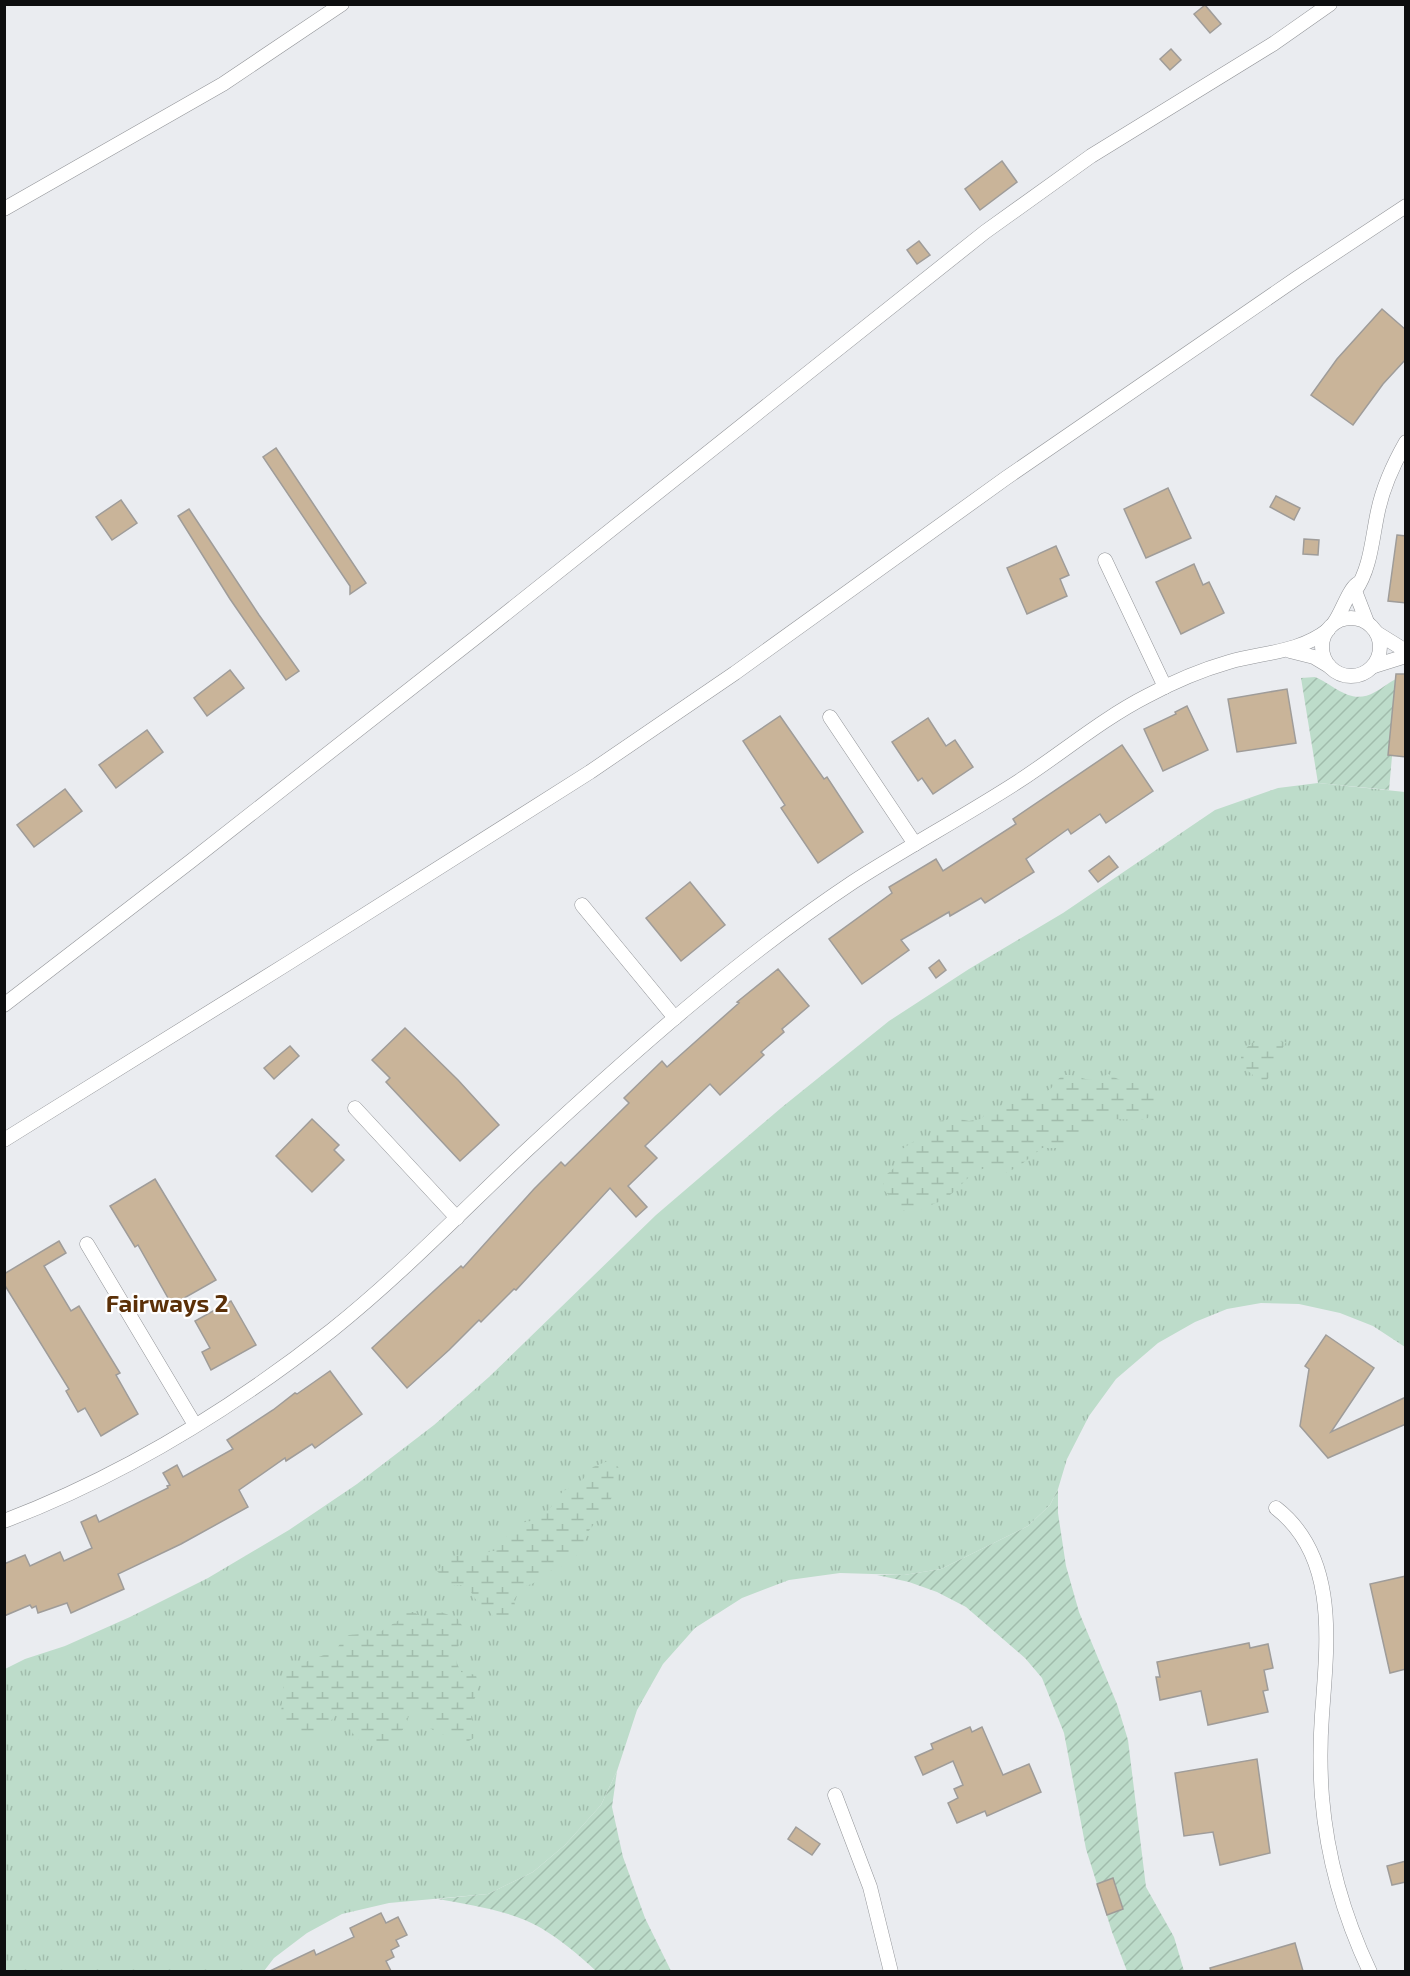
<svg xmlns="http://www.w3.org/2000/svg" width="1410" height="1976" viewBox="0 0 1410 1976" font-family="'Exo 2',sans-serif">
<defs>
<pattern id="grass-tufts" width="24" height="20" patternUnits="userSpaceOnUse" patternTransform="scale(1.5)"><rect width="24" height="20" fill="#bddcca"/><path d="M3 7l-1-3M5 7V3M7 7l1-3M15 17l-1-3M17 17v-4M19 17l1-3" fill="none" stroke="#a1bcac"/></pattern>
<pattern id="wetland-marsh" width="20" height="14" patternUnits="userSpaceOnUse" patternTransform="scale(1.5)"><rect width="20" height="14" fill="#bddcca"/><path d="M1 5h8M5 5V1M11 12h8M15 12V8" fill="none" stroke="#a1bcac"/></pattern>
<pattern id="garden-furrows" width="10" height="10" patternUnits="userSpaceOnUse" patternTransform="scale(1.5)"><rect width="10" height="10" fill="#bddcca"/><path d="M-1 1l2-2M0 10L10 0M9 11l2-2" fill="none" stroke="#a1bcac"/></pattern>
</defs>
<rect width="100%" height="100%" fill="#eaecf0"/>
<path fill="url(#grass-tufts)" d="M 1318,783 L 1405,792 L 1405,1347 L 1373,1326 L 1340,1313 L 1299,1304 L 1261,1303 L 1227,1309 L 1195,1322 L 1158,1343 L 1116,1379 L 1089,1416 L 1067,1459 L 1058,1489 L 1050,1505 L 1028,1526 L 941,1569 L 904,1575 L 840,1573 L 789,1580 L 742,1598 L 695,1628 L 663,1664 L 637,1710 L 617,1771 L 601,1805 L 565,1845 L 533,1872 L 488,1894 L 389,1903 L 342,1914 L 307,1933 L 274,1958 L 264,1971 L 5,1972 L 5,1669 L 25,1659 L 65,1646 L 130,1617 L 208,1578 L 289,1530 L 357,1484 L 434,1425 L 489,1377 L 656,1215 L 781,1108 L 889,1021 L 969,969 L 1063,913 L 1215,810 L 1278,788 Z"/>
<g fill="url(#wetland-marsh)">
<path d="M 1277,1041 L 1286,1042 L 1278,1056 L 1276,1067 L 1264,1084 L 1259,1086 L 1252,1074 L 1241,1066 L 1241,1052 L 1252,1043 Z"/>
<path d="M 1108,1074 L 1122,1081 L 1127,1078 L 1134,1077 C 1142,1086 1153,1087 1159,1097 L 1148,1118 L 1141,1120 L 1111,1119 L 1066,1148 L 1042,1148 L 1018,1167 L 1005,1173 C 974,1158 969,1183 946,1198 C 936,1204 922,1208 911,1214 L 903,1210 L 882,1188 L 887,1174 L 902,1161 L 902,1149 C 906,1147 910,1143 915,1141 C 932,1134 930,1141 940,1121 L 955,1118 L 969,1121 L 981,1119 C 990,1108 998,1105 1011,1104 C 1029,1079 1033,1101 1049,1090 C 1055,1086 1058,1075 1066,1075 C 1084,1075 1090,1087 1108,1074 Z"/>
<path d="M 608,1461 L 615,1461 L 619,1469 L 617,1484 L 609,1504 L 588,1532 L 580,1552 L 574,1558 L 560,1567 L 543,1574 L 534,1583 L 521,1588 L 514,1600 L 516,1610 L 515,1615 L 502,1621 L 496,1620 L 487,1608 L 478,1603 L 469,1589 L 461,1585 L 452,1586 L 437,1571 L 451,1556 L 475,1556 L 481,1553 L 499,1550 L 504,1539 L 513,1528 L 525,1522 L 536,1520 L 544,1516 L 563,1491 L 578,1485 L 593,1467 Z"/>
<path d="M 438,1611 L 457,1618 L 465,1630 C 459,1652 449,1648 461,1672 L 476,1675 L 478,1686 L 476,1696 L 470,1707 L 474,1738 L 467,1742 L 436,1732 L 430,1728 L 426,1711 L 417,1707 L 408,1715 C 406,1739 376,1754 357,1738 C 351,1733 348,1724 346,1716 L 339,1713 C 322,1725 327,1741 302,1738 L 281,1714 L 284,1679 L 292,1667 L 324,1655 L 338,1647 L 343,1639 L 349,1635 L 380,1632 L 399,1620 L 407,1612 L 414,1612 L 423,1618 L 432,1616 Z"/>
</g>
<g fill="url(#garden-furrows)">
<path d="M 1315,677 C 1336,686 1351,706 1375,692 C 1384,688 1389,681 1399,678 L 1389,790 L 1318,783 L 1301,678 Z"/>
<path d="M 1058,1489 L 1058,1513 L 1066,1566 L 1079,1612 L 1117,1704 L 1128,1740 L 1146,1887 L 1174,1937 L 1184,1971 L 1127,1971 L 1112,1932 L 1086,1849 L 1064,1733 L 1042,1678 L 1025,1658 L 966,1607 L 937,1592 L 909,1582 L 877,1575 L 904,1575 L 941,1569 L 1028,1526 L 1050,1505 Z"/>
<path d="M 617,1771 L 612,1807 L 623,1857 L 645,1918 L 671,1971 L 596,1971 C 579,1955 561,1940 541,1928 C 513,1911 470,1905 438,1899 L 488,1894 L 533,1872 L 565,1845 L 601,1805 Z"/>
</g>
<g fill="#c9b499" stroke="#9f9c99" stroke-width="1.5">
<path d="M 1205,5 L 1221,24 L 1210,33 L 1194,14 Z"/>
<path d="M 1171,49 L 1181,60 L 1170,70 L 1160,59 Z"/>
<path d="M 1002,161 L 1017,182 L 980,210 L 965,189 Z"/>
<path d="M 919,241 L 930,255 L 917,264 L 907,250 Z"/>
<path d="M 1382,309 L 1406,330 L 1406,359 L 1383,384 L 1353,425 L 1311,395 L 1337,359 Z"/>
<path d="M 276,448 L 366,583 L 350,594 L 350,586 L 263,457 Z"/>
<path d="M 1168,488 L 1191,538 L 1146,558 L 1124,509 Z"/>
<path d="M 1276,496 L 1300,508 L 1294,520 L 1270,507 Z"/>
<path d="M 121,500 L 137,523 L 112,540 L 96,517 Z"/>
<path d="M 189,509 L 259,615 L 299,671 L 286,680 L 230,599 L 178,516 Z"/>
<path d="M 1397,535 L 1406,536 L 1406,603 L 1388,601 Z"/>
<path d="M 1304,539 L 1319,540 L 1318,555 L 1303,554 Z"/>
<path d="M 1056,546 L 1069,575 L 1060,579 L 1067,596 L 1027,614 L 1007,568 Z"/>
<path d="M 1194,564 L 1203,585 L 1209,582 L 1224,613 L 1181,634 L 1156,582 Z"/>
<path d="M 230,670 L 244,688 L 207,716 L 194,698 Z"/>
<path d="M 1396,674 L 1406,674 L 1406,757 L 1388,755 Z"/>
<path d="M 1287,689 L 1296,743 L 1237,752 L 1228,699 Z"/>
<path d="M 1187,706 L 1208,750 L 1163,771 L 1144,729 L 1176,714 L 1175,712 Z"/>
<path d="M 780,716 L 824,779 L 827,777 L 863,832 L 818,863 L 781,808 L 785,805 L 743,741 Z"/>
<path d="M 928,718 L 946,746 L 955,740 L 973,767 L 933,794 L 922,778 L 918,781 L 892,742 Z"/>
<path d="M 147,730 L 163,752 L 116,788 L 99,765 Z"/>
<path d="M 1122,745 L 1153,791 L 1106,823 L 1100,814 L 1071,834 L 1068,829 L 1026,859 L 1034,872 L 985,903 L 981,898 L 950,916 L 949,912 L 901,940 L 909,950 L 862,984 L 829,939 L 892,893 L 889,887 L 936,859 L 943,871 L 1016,824 L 1013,819 Z"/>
<path d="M 65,789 L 82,811 L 34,847 L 17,825 Z"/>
<path d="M 1109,856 L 1118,867 L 1098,882 L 1089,871 Z"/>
<path d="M 690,882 L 725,925 L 681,961 L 646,918 Z"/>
<path d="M 939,960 L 946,970 L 936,978 L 929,968 Z"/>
<path d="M 778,969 L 809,1006 L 782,1029 L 784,1032 L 761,1052 L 764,1055 L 720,1095 L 710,1084 L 645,1146 L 657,1158 L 628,1186 L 647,1207 L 636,1217 L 610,1188 L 516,1290 L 514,1289 L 481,1322 L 479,1320 L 449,1350 L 407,1388 L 372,1348 L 461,1266 L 463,1268 L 534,1189 L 561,1162 L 565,1166 L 629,1103 L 624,1098 L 662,1061 L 667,1067 L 739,1003 L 737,1002 Z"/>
<path d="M 405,1028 L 458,1080 L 499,1125 L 460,1161 L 386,1082 L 390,1078 L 372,1060 Z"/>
<path d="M 290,1046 L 299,1056 L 274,1079 L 264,1068 Z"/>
<path d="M 312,1119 L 339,1145 L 334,1150 L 344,1160 L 312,1192 L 276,1156 Z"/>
<path d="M 155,1179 L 216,1280 L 172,1305 L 138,1245 L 135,1247 L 110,1206 Z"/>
<path d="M 59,1241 L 66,1253 L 44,1266 L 71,1311 L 79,1306 L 120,1373 L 116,1375 L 138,1414 L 101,1436 L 85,1408 L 78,1412 L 66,1391 L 69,1389 L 4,1284 L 4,1274 Z"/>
<path d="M 231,1301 L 256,1345 L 211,1370 L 202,1352 L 210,1348 L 195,1321 Z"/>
<path d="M 1326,1335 L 1374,1368 L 1331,1432 L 1406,1397 L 1406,1424 L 1328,1458 L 1300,1426 L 1309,1369 L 1305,1366 Z"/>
<path d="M 330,1371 L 362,1414 L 315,1448 L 312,1444 L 286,1461 L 285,1458 L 239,1490 L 248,1507 L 181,1544 L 118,1574 L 124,1589 L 71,1613 L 67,1603 L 38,1613 L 36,1606 L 32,1608 L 30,1605 L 4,1616 L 4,1564 L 25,1555 L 30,1566 L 60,1552 L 64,1561 L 92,1548 L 81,1522 L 96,1515 L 99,1522 L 168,1488 L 167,1486 L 170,1485 L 163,1473 L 177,1465 L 183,1477 L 233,1449 L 227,1440 L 273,1410 L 295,1393 L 297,1394 Z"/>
<path d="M 1406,1576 L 1406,1669 L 1390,1673 L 1370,1584 Z"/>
<path d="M 1249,1643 L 1250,1648 L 1268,1644 L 1273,1668 L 1264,1670 L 1268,1690 L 1263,1691 L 1268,1712 L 1208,1725 L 1201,1691 L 1160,1700 L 1156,1677 L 1160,1677 L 1157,1662 Z"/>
<path d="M 970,1727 L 972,1732 L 982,1727 L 1003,1775 L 1029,1764 L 1041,1792 L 987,1816 L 985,1811 L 957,1823 L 948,1803 L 958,1798 L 954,1789 L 963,1785 L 953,1761 L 923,1775 L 915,1757 L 933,1749 L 931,1744 Z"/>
<path d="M 1257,1759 L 1270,1853 L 1220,1865 L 1213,1832 L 1184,1836 L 1175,1773 Z"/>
<path d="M 796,1827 L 820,1844 L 812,1855 L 788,1839 Z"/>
<path d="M 1406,1861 L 1406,1882 L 1392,1885 L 1387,1866 Z"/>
<path d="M 1113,1878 L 1123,1909 L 1107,1915 L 1097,1884 Z"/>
<path d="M 381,1913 L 386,1923 L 398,1917 L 407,1935 L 396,1940 L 399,1946 L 391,1950 L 394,1957 L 386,1961 L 391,1971 L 270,1971 L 314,1950 L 316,1955 L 354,1937 L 350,1928 Z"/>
<path d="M 1295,1943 L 1303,1971 L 1211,1971 L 1210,1968 Z"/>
</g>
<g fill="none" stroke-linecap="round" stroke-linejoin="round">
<g stroke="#929498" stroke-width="15">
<g id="street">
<path d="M 4,209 L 223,84 L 342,4"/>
<path d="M 1105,560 L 1165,687"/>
<circle cx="1351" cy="647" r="29"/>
<path d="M 1367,622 L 1355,591 C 1371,568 1372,538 1378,511 C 1383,487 1394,463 1406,442"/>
<path d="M 1334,623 C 1342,612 1348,591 1357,584"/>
<path d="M 1377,633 L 1406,651"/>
<path d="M 1290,651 L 1314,657 L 1329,666"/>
<path d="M 1374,666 L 1406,656"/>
<path d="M 830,717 L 915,844"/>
<path d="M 582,905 L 675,1018"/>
<path d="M 4,1005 L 191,861 L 475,638 L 985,232 L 1091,156 L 1273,44 L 1330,4"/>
<path d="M 355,1108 L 457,1218"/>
<path d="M 4,1140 L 290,962 L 590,772 L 735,673 L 1006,478 L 1297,278 L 1406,206"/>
<path d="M 87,1244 L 195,1425"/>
<path d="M 1276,1508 C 1339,1557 1327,1644 1322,1715 C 1320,1742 1320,1770 1322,1797 C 1327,1857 1344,1917 1370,1972"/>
<path d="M 4,1521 C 123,1476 233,1408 332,1330 C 402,1274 463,1210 528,1149 C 631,1054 736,960 853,882 C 907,847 965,816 1019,781 C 1062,753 1102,719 1147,696 C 1173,682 1201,670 1229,662 C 1264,652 1298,653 1328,630"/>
<path d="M 835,1795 L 870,1887 L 891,1972"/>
</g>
</g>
<use href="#street" stroke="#fff" stroke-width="14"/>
</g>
<g text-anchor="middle" stroke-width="4.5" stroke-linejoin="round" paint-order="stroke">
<g font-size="24" font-weight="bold" fill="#5b3008" stroke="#fff">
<text x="167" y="1312">Fairways 2</text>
</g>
</g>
<rect width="1410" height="1976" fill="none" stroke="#0d0e0f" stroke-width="12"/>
</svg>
